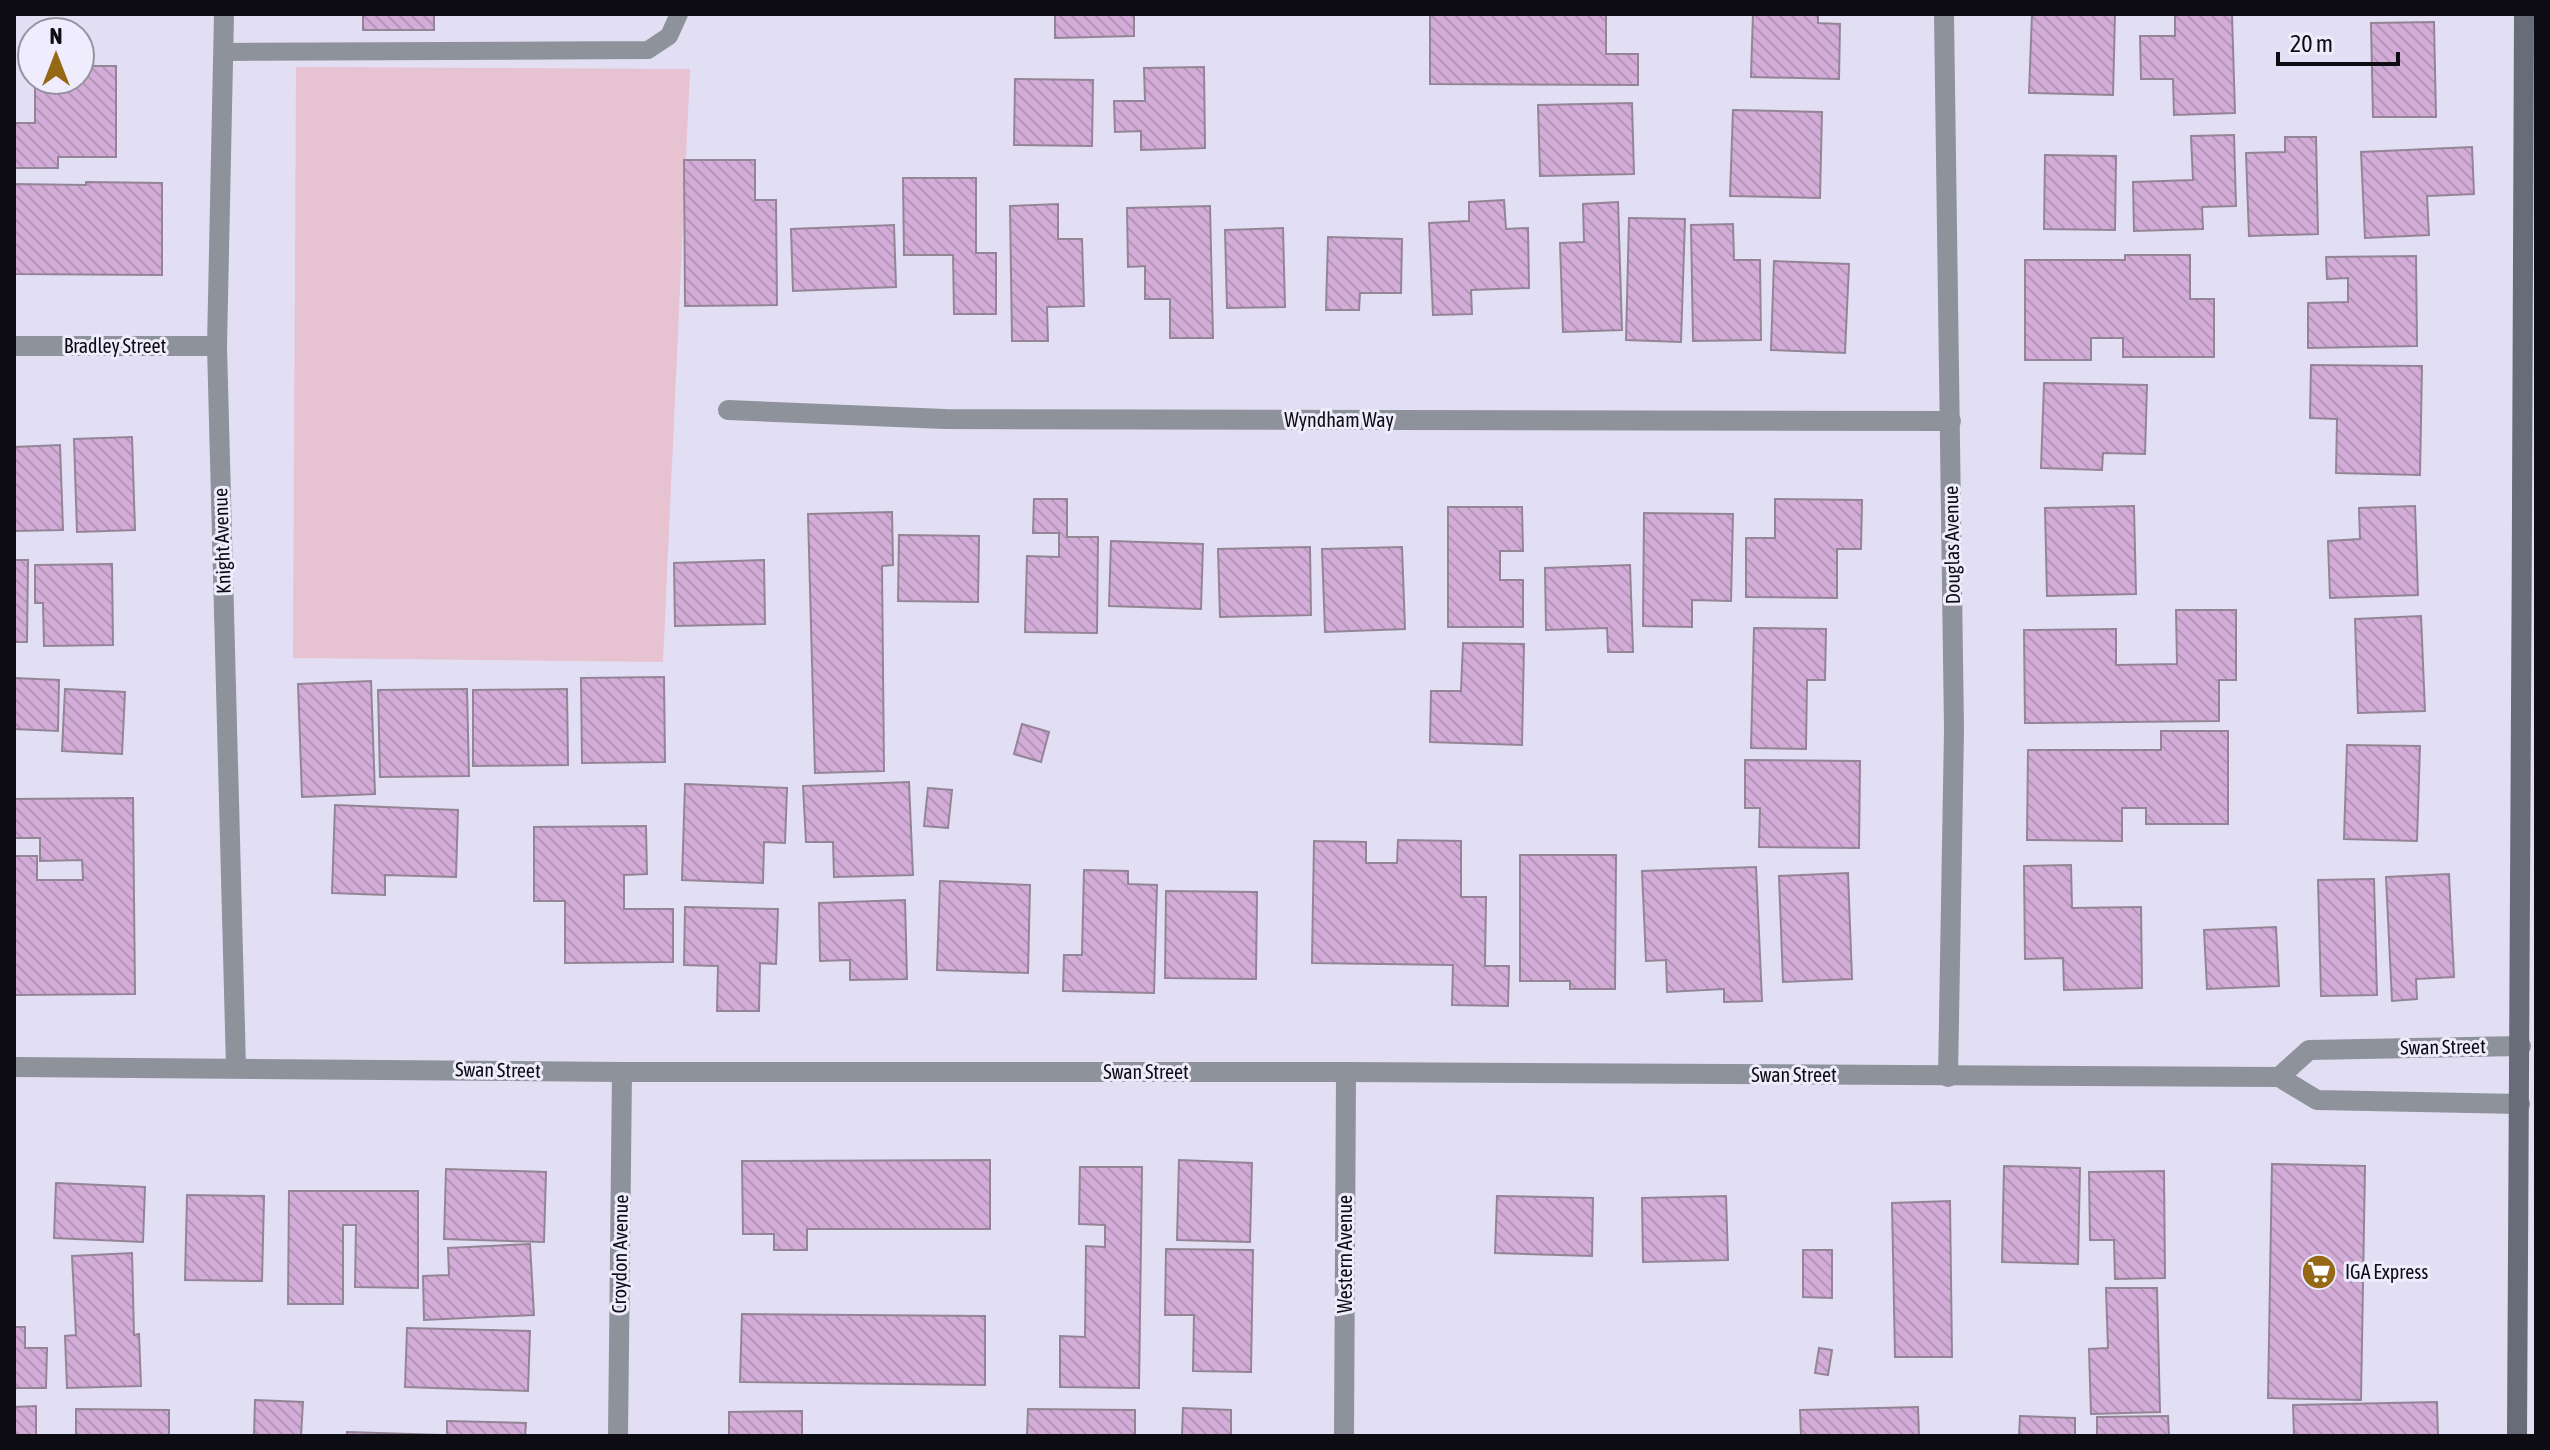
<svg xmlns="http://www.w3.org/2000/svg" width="2550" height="1450" viewBox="0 0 2550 1450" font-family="'Asap Condensed',sans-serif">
<defs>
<pattern id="building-back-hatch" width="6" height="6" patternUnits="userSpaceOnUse" patternTransform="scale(2)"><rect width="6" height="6" fill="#d3add8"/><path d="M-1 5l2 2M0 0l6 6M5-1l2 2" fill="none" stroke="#b494b8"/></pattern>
</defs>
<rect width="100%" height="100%" fill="#e2def4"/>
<path fill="#e7c3d2" d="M 296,67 L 690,69 L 663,662 L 293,658 Z"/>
<g fill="url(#building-back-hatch)" stroke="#948596" stroke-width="2">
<rect x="363" y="14" width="71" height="16"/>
<path d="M 1055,14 L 1134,14 L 1134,36 L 1055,38 Z"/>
<path d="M 1430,14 L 1606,14 L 1606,54 L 1638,54 L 1638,85 L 1430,84 Z"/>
<path d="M 1753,14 L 1818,14 L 1818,23 L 1840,24 L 1839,79 L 1751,77 Z"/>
<path d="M 2032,14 L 2115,14 L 2113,95 L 2029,93 Z"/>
<path d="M 2175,14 L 2232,14 L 2235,113 L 2174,115 L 2173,79 L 2141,79 L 2140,36 L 2175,36 Z"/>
<path d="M 2434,22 L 2436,117 L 2373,117 L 2371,23 Z"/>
<path d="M 80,66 L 116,66 L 116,157 L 58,157 L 58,168 L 14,168 L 14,123 L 35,123 L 35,80 L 80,80 Z"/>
<path d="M 1204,67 L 1205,148 L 1141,150 L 1141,131 L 1115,132 L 1114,101 L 1145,101 L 1144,68 Z"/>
<path d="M 1015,79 L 1093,80 L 1092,146 L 1014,145 Z"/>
<path d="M 1632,103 L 1634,174 L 1540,176 L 1538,105 Z"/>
<path d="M 1733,110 L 1822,112 L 1820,198 L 1730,196 Z"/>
<path d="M 2234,135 L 2236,206 L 2202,207 L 2203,229 L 2134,231 L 2133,182 L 2193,180 L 2191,136 Z"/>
<path d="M 2285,137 L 2316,137 L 2318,234 L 2249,236 L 2246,153 L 2285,152 Z"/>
<path d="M 2472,147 L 2474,194 L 2427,196 L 2429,235 L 2365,238 L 2361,152 Z"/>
<path d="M 2045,155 L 2116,156 L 2115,230 L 2044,229 Z"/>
<path d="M 684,160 L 755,160 L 755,200 L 776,200 L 777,305 L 685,306 Z"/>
<path d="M 903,178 L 976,178 L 976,253 L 996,253 L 996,314 L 954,314 L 953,255 L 904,255 Z"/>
<path d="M 86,182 L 162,183 L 162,275 L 14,274 L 14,184 L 86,185 Z"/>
<path d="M 1504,200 L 1506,229 L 1528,228 L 1529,288 L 1471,290 L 1472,314 L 1433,315 L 1429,223 L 1469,221 L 1469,202 Z"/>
<path d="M 1618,202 L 1622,330 L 1563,332 L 1560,243 L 1584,242 L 1583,204 Z"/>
<path d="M 1058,204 L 1058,239 L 1082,239 L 1084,306 L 1047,307 L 1048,341 L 1012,341 L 1010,206 Z"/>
<path d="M 1210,206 L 1213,338 L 1170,338 L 1170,299 L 1145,299 L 1145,266 L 1128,267 L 1127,208 Z"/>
<path d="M 1629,218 L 1685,219 L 1681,342 L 1626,340 Z"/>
<path d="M 1733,224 L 1734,260 L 1760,260 L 1761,340 L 1693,341 L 1691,225 Z"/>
<path d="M 894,225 L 896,287 L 793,291 L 791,229 Z"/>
<path d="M 1283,228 L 1285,307 L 1227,308 L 1225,230 Z"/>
<path d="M 1328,237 L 1402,239 L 1401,293 L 1360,293 L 1359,310 L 1326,310 Z"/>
<path d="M 2125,255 L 2190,255 L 2190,299 L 2214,299 L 2214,357 L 2123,357 L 2123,338 L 2091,338 L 2091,360 L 2025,360 L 2025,260 L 2125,260 Z"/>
<path d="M 2416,256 L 2417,346 L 2308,348 L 2308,303 L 2348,302 L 2348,278 L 2327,279 L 2326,257 Z"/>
<path d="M 1774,261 L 1849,264 L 1845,353 L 1771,350 Z"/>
<path d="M 2311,365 L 2422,366 L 2420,475 L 2336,473 L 2337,419 L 2310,418 Z"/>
<path d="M 2044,383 L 2147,385 L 2145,454 L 2103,453 L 2102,470 L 2041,468 Z"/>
<path d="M 132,437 L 135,530 L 77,532 L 74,439 Z"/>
<path d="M 60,445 L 63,530 L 14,531 L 14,447 Z"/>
<path d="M 1034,499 L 1067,499 L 1067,537 L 1098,537 L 1097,633 L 1025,632 L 1027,556 L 1059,557 L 1059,533 L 1033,533 Z"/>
<path d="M 1775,499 L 1862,500 L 1861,549 L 1837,549 L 1837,598 L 1746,597 L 1746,538 L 1775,538 Z"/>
<path d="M 2134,506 L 2136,594 L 2047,596 L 2045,508 Z"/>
<path d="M 2415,506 L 2418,595 L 2330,598 L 2328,541 L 2360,539 L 2359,508 Z"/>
<path d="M 1448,507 L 1522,507 L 1523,551 L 1500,551 L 1500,580 L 1523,580 L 1523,627 L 1448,627 Z"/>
<path d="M 892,512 L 893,565 L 882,566 L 884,771 L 815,773 L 808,514 Z"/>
<path d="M 1644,513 L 1733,514 L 1731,601 L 1692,600 L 1692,627 L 1643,626 Z"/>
<path d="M 899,535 L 979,536 L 978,602 L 898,601 Z"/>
<path d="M 1111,541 L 1203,544 L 1201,609 L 1109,606 Z"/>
<path d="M 1310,547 L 1311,615 L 1220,617 L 1218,549 Z"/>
<path d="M 1402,547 L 1405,629 L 1325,632 L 1322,549 Z"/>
<path d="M 14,560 L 28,560 L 27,642 L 14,642 Z"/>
<path d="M 764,560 L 765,624 L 675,626 L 674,563 Z"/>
<path d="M 112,564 L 113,645 L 44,646 L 43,603 L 35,603 L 35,565 Z"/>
<path d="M 1630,565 L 1633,652 L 1608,652 L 1607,628 L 1546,630 L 1545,568 Z"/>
<path d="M 2176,610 L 2236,610 L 2236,680 L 2219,680 L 2219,721 L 2025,723 L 2024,630 L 2116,629 L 2116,665 L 2177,664 Z"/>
<path d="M 2421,616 L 2425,711 L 2358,713 L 2355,619 Z"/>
<path d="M 1754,628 L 1826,629 L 1825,680 L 1807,680 L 1806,749 L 1751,748 Z"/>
<path d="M 1463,643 L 1524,644 L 1522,745 L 1430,742 L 1431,691 L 1461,691 Z"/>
<path d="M 664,677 L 665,762 L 582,763 L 581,678 Z"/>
<path d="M 14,678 L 59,680 L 58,731 L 14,729 Z"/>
<path d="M 371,681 L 375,794 L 302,797 L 298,684 Z"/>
<path d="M 65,689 L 125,692 L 122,754 L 62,751 Z"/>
<path d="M 467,689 L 469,776 L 380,777 L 378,690 Z"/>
<path d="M 567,689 L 568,765 L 473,766 L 473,690 Z"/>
<path d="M 1022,724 L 1049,732 L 1041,762 L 1014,754 Z"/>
<path d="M 2161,731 L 2228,731 L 2228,824 L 2146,824 L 2146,808 L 2122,808 L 2122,841 L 2027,840 L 2028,750 L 2161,750 Z"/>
<path d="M 2347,745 L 2420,746 L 2417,841 L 2344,839 Z"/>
<path d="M 1745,760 L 1860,761 L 1859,848 L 1759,847 L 1760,808 L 1745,808 Z"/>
<path d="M 909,782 L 913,875 L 834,877 L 833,842 L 806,842 L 803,786 Z"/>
<path d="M 685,784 L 787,788 L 785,843 L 764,842 L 763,883 L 682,880 Z"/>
<path d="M 928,788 L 952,790 L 948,828 L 924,826 Z"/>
<path d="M 133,798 L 135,994 L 14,995 L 14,856 L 37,856 L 37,880 L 83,880 L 82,860 L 40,861 L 40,838 L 14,838 L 14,799 Z"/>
<path d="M 335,805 L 458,810 L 456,877 L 385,875 L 385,895 L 332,893 Z"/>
<path d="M 646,826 L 647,874 L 624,875 L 624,909 L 673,909 L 673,962 L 565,963 L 565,901 L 534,901 L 534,827 Z"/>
<path d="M 1398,840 L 1461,841 L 1461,897 L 1486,897 L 1485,966 L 1509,966 L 1508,1006 L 1452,1005 L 1453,965 L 1312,963 L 1314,841 L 1366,842 L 1366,863 L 1397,863 Z"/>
<path d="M 1520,855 L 1616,855 L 1615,989 L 1570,989 L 1570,981 L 1520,981 Z"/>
<path d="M 2071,865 L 2072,908 L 2141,907 L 2142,988 L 2064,990 L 2063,958 L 2025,959 L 2024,866 Z"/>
<path d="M 1756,867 L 1762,1001 L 1724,1002 L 1724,989 L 1667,992 L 1666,960 L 1646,961 L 1642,871 Z"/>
<path d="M 1084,870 L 1128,871 L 1128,884 L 1157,885 L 1154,993 L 1063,991 L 1064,955 L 1082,955 Z"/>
<path d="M 1848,873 L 1852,979 L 1783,982 L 1779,876 Z"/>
<path d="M 2449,874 L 2454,977 L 2416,979 L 2417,999 L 2392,1001 L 2386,877 Z"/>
<path d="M 2374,879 L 2377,995 L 2321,996 L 2318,880 Z"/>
<path d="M 940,881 L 1030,885 L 1028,973 L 937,970 Z"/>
<path d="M 1166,891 L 1257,892 L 1256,979 L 1165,978 Z"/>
<path d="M 905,900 L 907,979 L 850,980 L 850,960 L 820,961 L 819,903 Z"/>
<path d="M 685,907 L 778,909 L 776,964 L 760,963 L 759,1011 L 717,1011 L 718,966 L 684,965 Z"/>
<path d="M 2276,927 L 2279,986 L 2207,989 L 2204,930 Z"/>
<path d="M 990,1160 L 990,1229 L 807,1229 L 807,1250 L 774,1250 L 774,1234 L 743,1234 L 742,1161 Z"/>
<path d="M 1179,1160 L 1252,1163 L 1250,1242 L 1177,1240 Z"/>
<path d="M 2272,1164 L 2365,1166 L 2361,1400 L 2268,1398 Z"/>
<path d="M 2004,1166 L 2080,1168 L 2078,1264 L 2002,1262 Z"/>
<path d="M 1080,1167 L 1142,1167 L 1139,1388 L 1060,1387 L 1060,1336 L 1085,1337 L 1086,1246 L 1105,1247 L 1105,1225 L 1079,1224 Z"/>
<path d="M 446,1169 L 546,1172 L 544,1242 L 444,1239 Z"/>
<path d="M 2164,1171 L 2165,1278 L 2115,1279 L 2114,1240 L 2090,1240 L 2089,1172 Z"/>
<path d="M 56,1183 L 145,1187 L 143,1242 L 54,1238 Z"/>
<path d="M 289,1191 L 418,1191 L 418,1288 L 355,1287 L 356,1225 L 343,1225 L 343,1304 L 288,1304 Z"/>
<path d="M 187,1195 L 264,1196 L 262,1281 L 185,1280 Z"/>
<path d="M 1497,1196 L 1593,1198 L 1592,1256 L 1495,1253 Z"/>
<path d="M 1726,1196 L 1728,1260 L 1643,1262 L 1642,1198 Z"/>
<path d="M 1950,1201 L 1952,1357 L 1895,1357 L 1892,1203 Z"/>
<path d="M 530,1244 L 534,1315 L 424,1320 L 423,1276 L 449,1275 L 448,1248 Z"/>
<path d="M 1166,1249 L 1253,1250 L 1251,1372 L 1193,1371 L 1194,1315 L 1165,1315 Z"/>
<path d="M 1803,1250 L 1832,1250 L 1832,1298 L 1803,1297 Z"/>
<path d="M 132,1253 L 134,1335 L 139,1334 L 141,1386 L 67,1388 L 65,1336 L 76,1335 L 72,1256 Z"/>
<path d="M 2106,1288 L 2157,1288 L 2160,1412 L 2091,1414 L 2089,1349 L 2108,1348 Z"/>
<path d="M 742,1314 L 985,1316 L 985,1385 L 740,1382 Z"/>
<path d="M 14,1327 L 25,1327 L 25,1348 L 47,1348 L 46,1388 L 14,1388 Z"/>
<path d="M 407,1328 L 530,1331 L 528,1391 L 405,1387 Z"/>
<path d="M 1819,1348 L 1832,1350 L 1828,1375 L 1815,1373 Z"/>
<path d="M 255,1400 L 303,1402 L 301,1436 L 254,1436 Z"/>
<path d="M 2437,1402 L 2438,1436 L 2294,1436 L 2293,1405 Z"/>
<path d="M 36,1406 L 36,1436 L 14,1436 L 14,1407 Z"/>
<path d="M 1918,1407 L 1919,1436 L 1801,1436 L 1800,1410 Z"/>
<path d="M 1183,1408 L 1231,1410 L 1231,1436 L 1182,1436 Z"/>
<path d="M 76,1409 L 169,1410 L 169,1436 L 76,1436 Z"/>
<path d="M 1028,1409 L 1135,1410 L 1135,1436 L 1027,1436 Z"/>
<path d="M 802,1411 L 802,1436 L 729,1436 L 729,1412 Z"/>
<path d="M 2020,1416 L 2075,1418 L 2075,1436 L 2019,1436 Z"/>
<path d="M 2168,1416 L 2169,1436 L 2097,1436 L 2097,1417 Z"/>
<path d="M 447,1421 L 526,1423 L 525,1436 L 447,1436 Z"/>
<path d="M 347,1432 L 442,1435 L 442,1436 L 347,1436 Z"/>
</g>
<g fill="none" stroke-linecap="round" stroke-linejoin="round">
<path stroke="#8e929b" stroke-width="18" d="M 223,52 L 648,50 L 669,36 L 679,14"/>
<g stroke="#8e929b" stroke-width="20">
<path d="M 224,14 L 217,346 L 236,1067"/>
<path d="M 1944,14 L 1954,729 L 1948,1077"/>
<path d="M 14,346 L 217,346"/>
<path d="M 728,410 L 945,419 L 1951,421"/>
<path d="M 14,1067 L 622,1072 L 1346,1072 L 2279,1077 L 2317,1100 L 2520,1104"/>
<path d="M 2279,1077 L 2309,1050 L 2521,1046"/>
<path d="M 618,1436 L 622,1072"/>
<path d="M 1344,1436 L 1346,1072"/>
</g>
<path stroke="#676c78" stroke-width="20" d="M 2517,1436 C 2522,962 2521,488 2524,14"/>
</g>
<defs>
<g id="supermarket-disc" transform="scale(1.8)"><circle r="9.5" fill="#966917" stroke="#efecfd"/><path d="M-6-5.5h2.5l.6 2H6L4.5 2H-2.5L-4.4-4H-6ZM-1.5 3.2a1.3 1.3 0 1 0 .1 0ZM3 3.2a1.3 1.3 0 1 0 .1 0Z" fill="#fff"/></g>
</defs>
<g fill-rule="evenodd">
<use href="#supermarket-disc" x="2319" y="1272"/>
</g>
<g text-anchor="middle" stroke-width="6" stroke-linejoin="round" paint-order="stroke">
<g font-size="20" fill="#0e0c13" stroke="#efecfd">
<text x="115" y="353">Bradley Street</text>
<text x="1339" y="427">Wyndham Way</text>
<text transform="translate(222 541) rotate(-92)" y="7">Knight Avenue</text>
<text transform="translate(1952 545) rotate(-91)" y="7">Douglas Avenue</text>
<text transform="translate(2443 1047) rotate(-1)" y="7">Swan Street</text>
<text transform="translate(498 1070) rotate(1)" y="7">Swan Street</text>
<text x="1146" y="1079">Swan Street</text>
<text x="1794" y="1082">Swan Street</text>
<text transform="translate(620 1254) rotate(-89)" y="7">Croydon Avenue</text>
<text transform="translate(1345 1254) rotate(-90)" y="7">Western Avenue</text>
</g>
<g font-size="20" fill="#0e0c13" stroke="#efecfd" text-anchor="start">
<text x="2345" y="1279">IGA Express</text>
</g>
</g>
<rect width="2550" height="1450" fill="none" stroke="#0e0c13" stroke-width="32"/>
<g transform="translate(56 56)"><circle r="38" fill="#efecfd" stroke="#95929f" stroke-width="2"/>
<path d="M0-6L14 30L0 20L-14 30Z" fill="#966917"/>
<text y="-12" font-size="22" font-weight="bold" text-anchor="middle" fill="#0e0c13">N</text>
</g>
<path d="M2278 52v12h120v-12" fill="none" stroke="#0e0c13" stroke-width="4"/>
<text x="2290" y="52" font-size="24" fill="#0e0c13" stroke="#efecfd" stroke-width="6" paint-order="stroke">20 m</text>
</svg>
